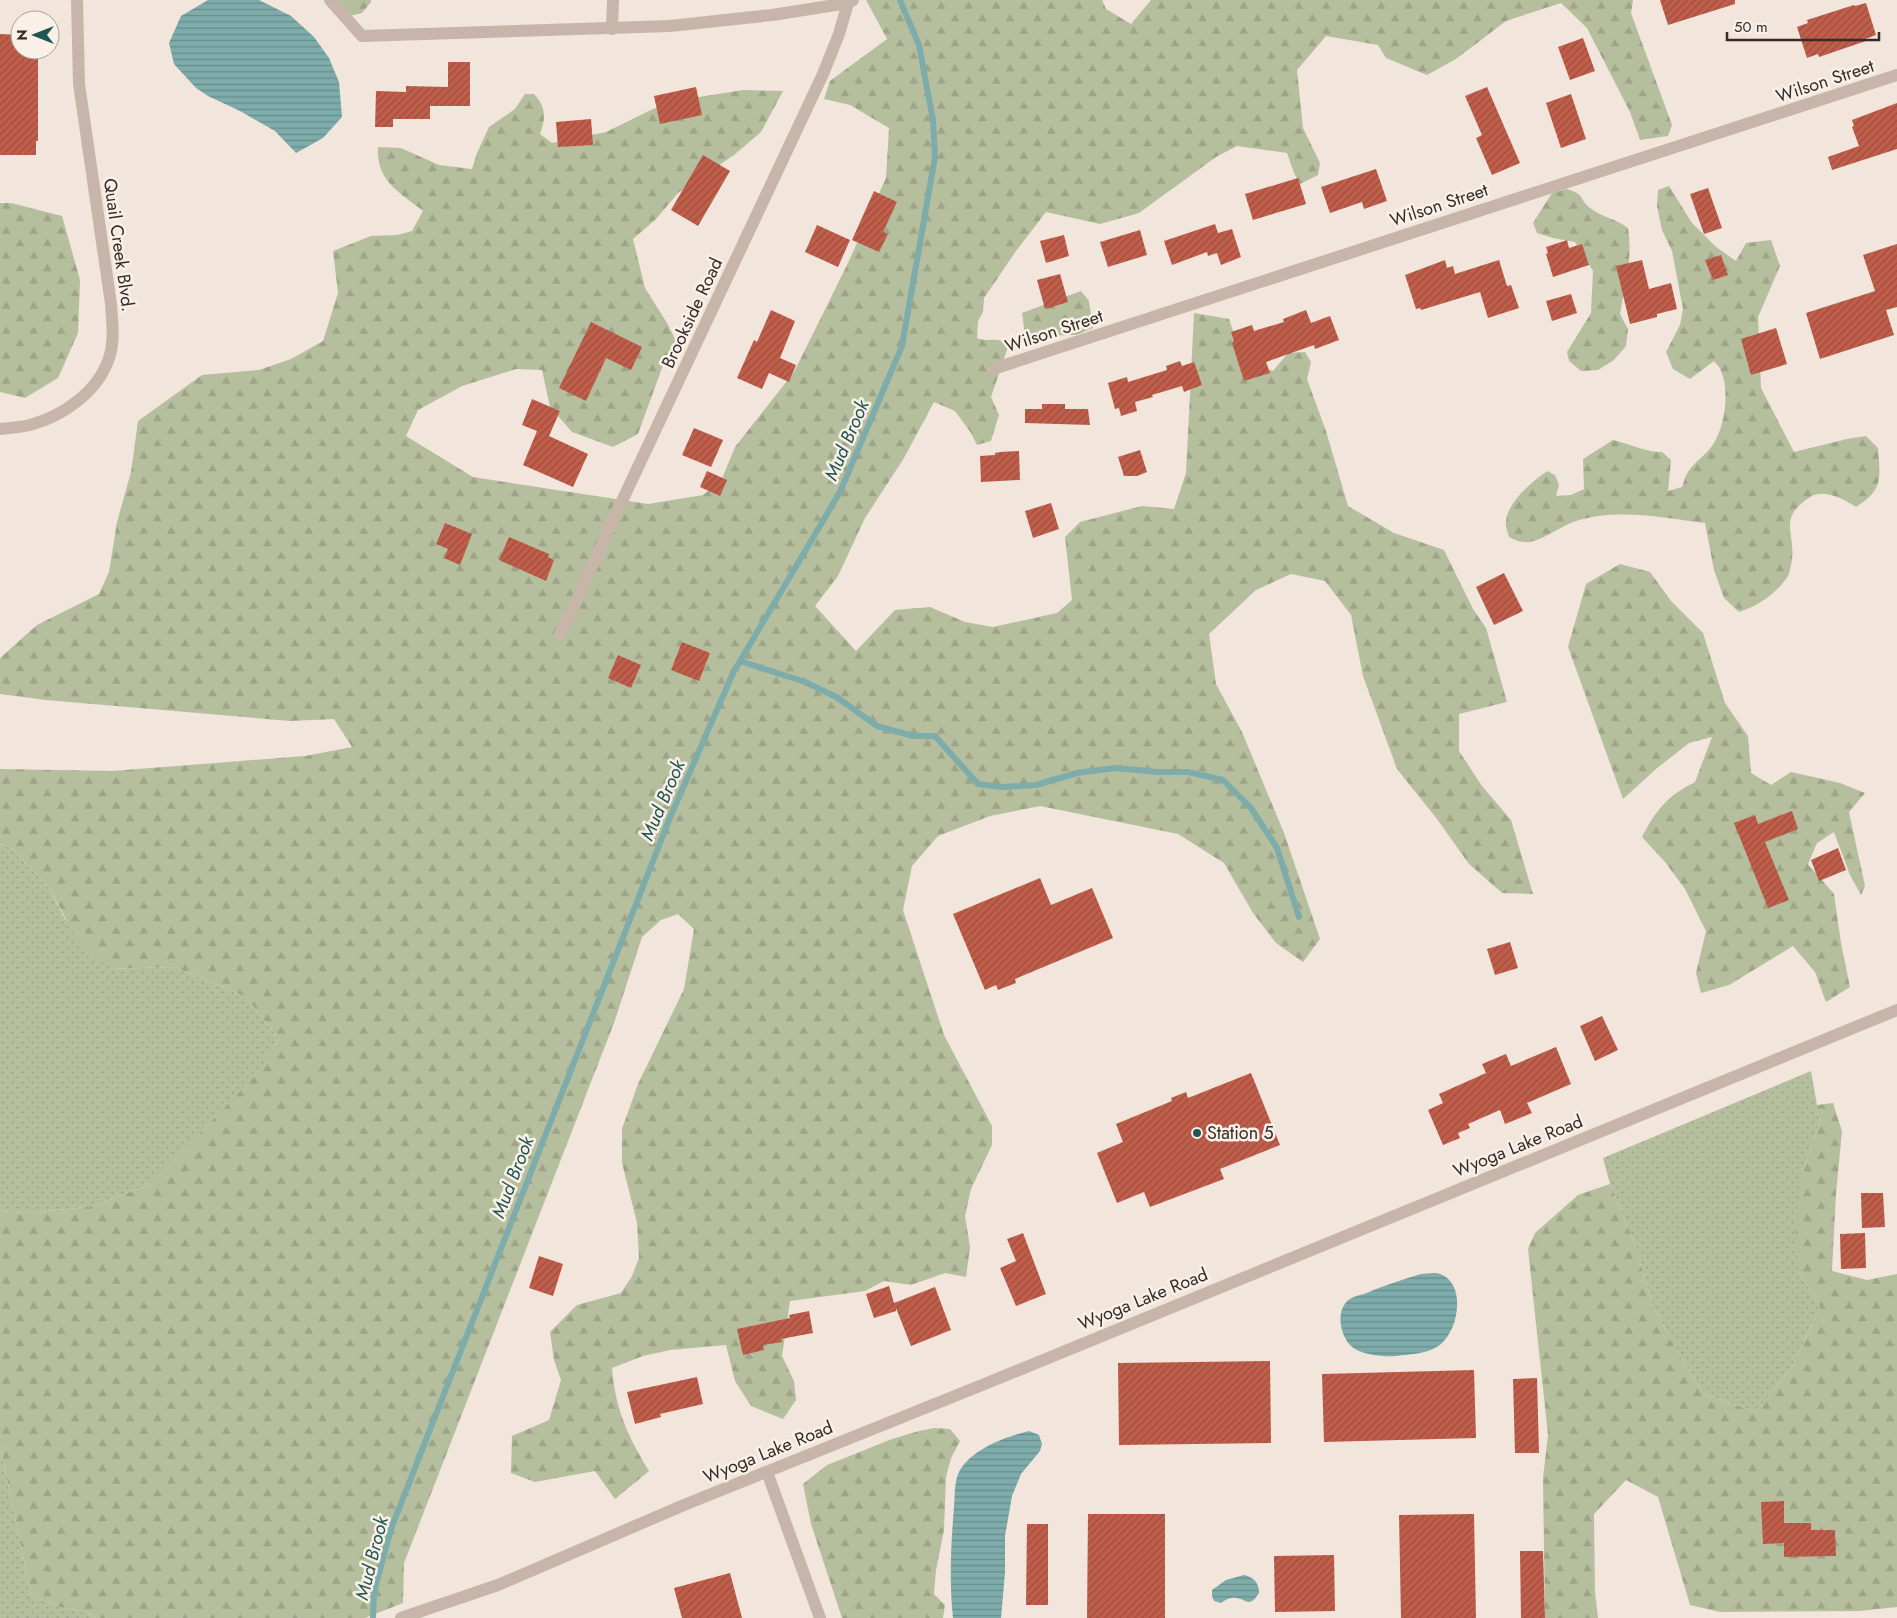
<svg xmlns="http://www.w3.org/2000/svg" width="1897" height="1618" viewBox="0 0 1897 1618" font-family="Jost,sans-serif">
<defs>
<pattern id="grass-dots" width="8" height="8" patternUnits="userSpaceOnUse" patternTransform="scale(1.25)"><rect width="8" height="8" fill="#b6bf9d"/><path d="M2 2h.1M6 6h.1" fill="none" stroke="#9da487" stroke-width="1.8" stroke-linecap="round"/></pattern>
<pattern id="forest-firs" width="22" height="20" patternUnits="userSpaceOnUse" patternTransform="scale(1.25)"><rect width="22" height="20" fill="#b6bf9d"/><path d="M5 1l3.5 6h-7zM16 11l3.5 6h-7z" fill="#9da487"/></pattern>
<pattern id="water-rules" width="6" height="5" patternUnits="userSpaceOnUse" patternTransform="scale(1.25)"><rect width="6" height="5" fill="#7dacaa"/><path d="M0 2.5h6" fill="none" stroke="#678c8a"/></pattern>
<pattern id="building-hatch" width="6" height="6" patternUnits="userSpaceOnUse" patternTransform="scale(1.25)"><rect width="6" height="6" fill="#c05e4b"/><path d="M-1 1l2-2M0 6l6-6M5 7l2-2" fill="none" stroke="#9d4e3e"/></pattern>
</defs>
<rect width="100%" height="100%" fill="#f1e5dc"/>
<g fill="url(#grass-dots)">
<path d="M 0,844 L 11,848 L 49,888 L 65,919 L 111,969 L 175,967 L 246,997 L 279,1039 L 256,1076 L 151,1184 L 94,1206 L 29,1213 L 0,1211 Z"/>
<path d="M 1811,1071 L 1820,1122 L 1802,1173 L 1799,1272 L 1820,1307 L 1793,1366 L 1756,1412 L 1704,1394 L 1680,1356 L 1653,1307 L 1634,1242 L 1610,1184 L 1603,1158 Z"/>
<path d="M 0,1445 L 31,1595 L 59,1607 L 86,1612 L 96,1618 L 0,1618 Z"/>
</g>
<g fill="url(#forest-firs)">
<path d="M 330,0 L 371,0 L 371,2 L 362,13 L 345,17 Z"/>
<path d="M 866,0 L 1102,0 L 1106,9 L 1131,24 L 1151,0 L 1633,0 L 1631,13 L 1672,125 L 1668,136 L 1640,140 L 1630,112 L 1587,28 L 1561,3 L 1506,21 L 1456,59 L 1427,75 L 1386,58 L 1378,45 L 1326,36 L 1297,70 L 1303,128 L 1320,163 L 1318,175 L 1300,184 L 1294,173 L 1287,153 L 1237,146 L 1216,157 L 1139,213 L 1100,224 L 1046,212 L 1016,251 L 984,298 L 983,312 L 978,321 L 977,338 C 990,343 995,336 1009,344 L 991,397 L 999,415 L 991,441 L 977,445 L 971,433 L 955,411 L 934,402 L 904,458 L 865,518 L 838,576 L 815,606 L 856,651 L 895,610 L 930,607 L 965,622 L 993,627 L 1057,613 L 1072,600 L 1065,537 L 1080,522 L 1142,506 L 1174,509 L 1186,473 L 1194,313 L 1229,319 L 1243,360 L 1273,371 L 1288,353 L 1305,352 L 1311,362 L 1307,379 L 1326,431 L 1348,506 L 1394,533 L 1444,550 L 1473,609 L 1486,628 L 1507,702 L 1459,714 L 1459,751 L 1482,786 L 1511,820 L 1533,894 L 1502,893 L 1469,864 L 1437,819 L 1397,769 L 1363,676 L 1351,615 L 1325,581 L 1291,574 L 1256,590 L 1209,634 L 1216,684 L 1242,732 L 1284,833 L 1320,939 L 1303,962 L 1276,943 L 1253,913 L 1224,863 L 1178,834 L 1040,806 L 990,816 L 938,836 L 912,866 L 903,910 L 944,1035 L 992,1126 L 992,1145 L 971,1189 L 965,1216 L 970,1247 L 966,1277 L 945,1273 L 911,1285 L 884,1281 L 865,1291 L 790,1301 L 782,1356 L 794,1381 L 796,1400 L 783,1419 L 751,1406 L 735,1381 L 726,1345 L 670,1350 L 643,1356 L 612,1368 C 615,1408 628,1437 649,1471 L 615,1499 L 595,1471 L 535,1482 L 511,1473 L 512,1436 L 549,1420 L 561,1380 L 554,1360 L 550,1332 L 577,1305 L 621,1293 L 632,1276 L 639,1258 L 637,1223 L 622,1163 L 622,1129 L 638,1084 L 684,989 L 694,929 L 678,914 L 661,920 L 642,937 L 614,1023 L 404,1563 L 403,1603 L 365,1618 L 96,1618 L 86,1612 L 59,1607 L 31,1595 L 0,1445 L 0,1211 L 29,1213 L 94,1206 L 151,1184 L 255,1076 L 279,1039 L 246,997 L 175,967 L 111,969 L 80,945 L 49,888 L 11,848 L 0,844 L 0,769 L 112,771 L 305,756 L 352,747 L 334,719 L 290,721 L 46,700 L 0,694 L 0,658 L 37,625 L 99,594 L 109,572 L 117,522 L 131,472 L 138,421 L 202,375 L 259,370 L 291,359 L 323,341 L 338,293 L 333,251 L 371,236 L 397,235 L 412,231 L 423,211 C 399,192 376,181 378,147 L 401,148 L 439,165 L 472,169 L 477,153 L 489,127 L 515,109 L 525,94 L 534,94 C 546,107 546,118 540,134 L 552,143 L 606,132 L 653,109 L 693,98 L 743,90 L 783,91 L 761,132 L 734,155 L 678,193 L 656,219 L 633,239 L 645,288 L 667,323 L 676,341 L 662,368 L 638,434 L 613,447 L 572,432 L 550,407 L 542,370 L 516,369 L 462,386 L 418,410 L 406,436 L 473,477 L 648,504 L 703,495 L 721,481 L 735,447 L 794,372 L 848,263 L 886,178 L 889,128 L 850,105 L 824,99 L 830,81 L 887,39 Z"/>
<path d="M 1669,186 L 1692,223 L 1716,247 L 1736,261 L 1746,243 L 1771,240 L 1780,266 L 1758,317 L 1761,388 L 1794,452 L 1847,439 L 1866,436 L 1878,448 C 1880,477 1884,490 1856,507 C 1844,499 1824,488 1810,497 C 1775,520 1798,534 1791,565 C 1790,568 1790,573 1788,576 C 1777,593 1758,606 1739,612 L 1724,598 L 1714,570 L 1705,523 C 1661,518 1620,508 1576,521 C 1560,526 1539,544 1524,542 C 1519,542 1513,539 1509,537 C 1508,532 1505,527 1506,522 C 1507,502 1532,482 1547,471 L 1555,475 L 1559,485 L 1556,496 L 1571,495 L 1584,489 L 1583,459 L 1613,440 C 1630,444 1645,452 1662,452 L 1671,460 L 1668,491 L 1682,487 C 1684,482 1685,476 1688,472 C 1694,462 1705,456 1712,446 C 1725,428 1730,391 1721,371 C 1720,367 1716,364 1714,361 L 1690,379 L 1673,369 L 1666,352 L 1680,325 L 1683,309 L 1672,251 L 1662,230 L 1657,206 L 1658,190 Z"/>
<path d="M 1567,189 C 1586,195 1578,198 1590,208 C 1602,217 1616,219 1628,228 C 1633,258 1625,285 1620,314 L 1628,329 L 1626,346 L 1614,360 L 1598,370 L 1581,371 L 1569,361 L 1567,352 L 1591,313 L 1593,271 L 1575,242 L 1553,238 L 1537,233 L 1533,223 L 1552,193 Z"/>
<path d="M 0,203 L 11,203 L 62,216 L 80,280 L 78,333 L 58,378 L 25,398 L 0,392 Z"/>
<path d="M 1081,291 L 1089,301 L 1093,328 L 1076,335 L 1025,336 L 1022,313 Z"/>
<path d="M 1620,564 L 1650,572 L 1671,601 L 1703,633 L 1725,703 L 1748,736 L 1751,773 L 1771,785 L 1791,772 L 1840,783 L 1865,793 L 1849,812 L 1865,886 L 1861,895 L 1850,875 L 1834,832 L 1817,843 L 1808,864 L 1834,894 L 1841,943 L 1850,987 L 1826,1002 L 1815,972 L 1793,946 L 1729,985 L 1701,993 L 1696,973 L 1706,931 L 1685,889 L 1665,862 L 1642,837 C 1656,810 1667,796 1695,782 L 1712,737 L 1689,743 L 1656,769 L 1623,799 L 1568,647 L 1586,584 Z"/>
<path d="M 1833,1103 L 1842,1131 L 1836,1194 L 1832,1271 L 1867,1280 L 1897,1274 L 1897,1607 L 1859,1611 L 1720,1612 L 1690,1605 L 1658,1497 L 1626,1480 L 1594,1514 L 1595,1592 L 1598,1618 L 1545,1618 L 1543,1478 L 1548,1435 L 1528,1249 L 1535,1233 L 1578,1195 L 1610,1184 L 1634,1242 L 1653,1307 L 1680,1356 L 1704,1394 L 1756,1412 L 1793,1366 L 1820,1307 L 1799,1272 L 1795,1235 L 1802,1173 L 1820,1122 L 1817,1105 Z"/>
<path d="M 934,1428 L 950,1429 L 960,1441 L 951,1458 L 946,1477 L 944,1530 L 936,1570 L 934,1594 L 945,1605 L 943,1618 L 842,1618 L 811,1524 L 803,1484 L 827,1465 L 892,1439 L 919,1431 Z"/>
</g>
<g fill="url(#water-rules)">
<path d="M 208,0 L 259,0 L 291,16 L 314,37 L 329,58 L 339,82 L 342,117 L 323,138 L 296,153 L 275,131 L 240,111 L 208,96 L 196,88 L 174,64 L 169,43 L 181,16 Z"/>
<path d="M 1421,1274 C 1426,1274 1435,1272 1440,1274 C 1466,1283 1459,1328 1442,1343 C 1430,1354 1411,1354 1396,1356 C 1384,1357 1365,1355 1355,1349 C 1340,1340 1334,1309 1350,1299 C 1353,1297 1359,1295 1364,1294 C 1383,1286 1401,1280 1421,1274 Z"/>
<path d="M 1029,1431 L 1039,1435 L 1042,1444 L 1040,1451 L 1021,1474 L 1012,1496 L 1005,1536 L 1005,1573 L 1001,1618 L 953,1618 C 949,1581 951,1544 954,1507 C 955,1496 954,1480 960,1470 C 974,1448 1005,1437 1029,1431 Z"/>
<path d="M 1244,1575 C 1254,1577 1259,1583 1259,1593 C 1248,1611 1245,1596 1232,1598 C 1228,1598 1224,1601 1221,1603 L 1214,1601 L 1212,1596 L 1212,1590 L 1226,1580 Z"/>
</g>
<g fill="none" stroke-linecap="round" stroke-linejoin="round">
<g stroke="#7dacaa" stroke-width="6">
<path d="M 740,661 L 805,682 L 838,698 L 877,726 L 913,736 L 935,736 L 978,784 L 1003,787 L 1036,785 L 1077,773 L 1116,768 L 1158,772 L 1188,772 L 1223,780 L 1251,808 L 1277,848 L 1299,917"/>
<path d="M 373,1618 L 374,1592 L 391,1529 L 669,820 L 733,673 L 840,492 L 902,346 L 935,157 L 933,120 L 919,45 L 900,0"/>
</g>
</g>
<g fill="url(#building-hatch)">
<path d="M 1660,0 L 1735,0 L 1735,4 L 1668,25 Z"/>
<path d="M 1866,3 L 1876,35 L 1865,39 L 1866,41 L 1819,57 L 1818,54 L 1807,58 L 1797,27 L 1808,23 L 1807,20 L 1854,5 L 1855,6 Z"/>
<path d="M 0,34 L 20,35 L 20,50 L 38,50 L 38,141 L 36,141 L 36,155 L 0,155 Z"/>
<path d="M 1583,38 L 1595,71 L 1570,80 L 1558,47 Z"/>
<path d="M 448,62 L 470,62 L 470,106 L 430,106 L 430,119 L 393,119 L 393,127 L 375,127 L 376,91 L 406,92 L 406,86 L 448,87 Z"/>
<path d="M 696,87 L 702,115 L 660,124 L 654,96 Z"/>
<path d="M 1487,87 L 1520,163 L 1492,175 L 1476,138 L 1482,135 L 1465,96 Z"/>
<path d="M 1571,94 L 1586,139 L 1561,148 L 1546,103 Z"/>
<path d="M 1897,103 L 1897,149 L 1832,170 L 1828,157 L 1859,146 L 1852,127 L 1854,126 L 1852,120 Z"/>
<path d="M 591,119 L 593,145 L 558,147 L 556,122 Z"/>
<path d="M 703,155 L 730,171 L 698,226 L 671,210 Z"/>
<path d="M 1376,169 L 1387,201 L 1364,209 L 1362,202 L 1330,213 L 1321,187 Z"/>
<path d="M 1298,178 L 1306,204 L 1253,220 L 1245,194 Z"/>
<path d="M 1708,188 L 1722,228 L 1704,234 L 1690,194 Z"/>
<path d="M 874,191 L 897,202 L 883,232 L 888,234 L 879,252 L 852,240 Z"/>
<path d="M 1215,224 L 1218,233 L 1232,229 L 1241,257 L 1221,265 L 1217,253 L 1208,256 L 1207,252 L 1172,265 L 1164,241 Z"/>
<path d="M 817,225 L 850,240 L 838,267 L 805,252 Z"/>
<path d="M 1140,230 L 1147,255 L 1108,267 L 1100,242 Z"/>
<path d="M 1064,235 L 1069,256 L 1046,263 L 1040,241 Z"/>
<path d="M 1567,240 L 1569,248 L 1582,244 L 1589,265 L 1553,277 L 1546,254 L 1548,253 L 1546,247 Z"/>
<path d="M 1897,244 L 1897,307 L 1886,310 L 1894,335 L 1820,359 L 1806,313 L 1875,291 L 1863,255 Z"/>
<path d="M 1721,255 L 1728,275 L 1713,280 L 1705,260 Z"/>
<path d="M 1445,260 L 1447,268 L 1453,266 L 1455,274 L 1499,260 L 1507,286 L 1511,285 L 1519,308 L 1488,318 L 1480,292 L 1421,310 L 1420,308 L 1416,309 L 1405,275 Z"/>
<path d="M 1642,260 L 1649,289 L 1671,283 L 1677,309 L 1657,314 L 1657,317 L 1630,324 L 1616,266 Z"/>
<path d="M 1060,274 L 1068,302 L 1045,309 L 1037,280 Z"/>
<path d="M 1571,294 L 1577,313 L 1552,321 L 1546,301 Z"/>
<path d="M 771,310 L 795,321 L 780,358 L 796,365 L 789,382 L 769,373 L 762,389 L 737,378 L 754,340 L 757,342 Z"/>
<path d="M 1306,310 L 1311,323 L 1330,316 L 1339,340 L 1315,349 L 1314,345 L 1266,362 L 1270,373 L 1244,381 L 1232,343 L 1234,341 L 1231,332 L 1252,325 L 1254,331 L 1284,322 L 1283,319 Z"/>
<path d="M 591,322 L 642,347 L 631,370 L 606,358 L 586,401 L 559,388 Z"/>
<path d="M 1776,328 L 1787,364 L 1751,375 L 1741,339 Z"/>
<path d="M 1180,361 L 1182,366 L 1194,362 L 1202,385 L 1184,392 L 1182,386 L 1152,395 L 1153,397 L 1135,402 L 1137,411 L 1121,416 L 1119,408 L 1115,409 L 1108,383 L 1127,377 L 1128,382 L 1167,370 L 1166,366 Z"/>
<path d="M 532,399 L 560,411 L 549,436 L 588,454 L 573,487 L 523,465 L 537,431 L 522,425 Z"/>
<path d="M 1042,404 L 1065,404 L 1065,409 L 1088,409 L 1090,425 L 1025,423 L 1025,409 L 1042,409 Z"/>
<path d="M 694,428 L 723,440 L 711,467 L 682,455 Z"/>
<path d="M 1140,450 L 1147,472 L 1137,476 L 1124,476 L 1118,457 Z"/>
<path d="M 1019,451 L 1020,480 L 981,482 L 980,456 L 995,455 L 995,453 L 1000,452 Z"/>
<path d="M 707,471 L 727,480 L 720,496 L 700,487 Z"/>
<path d="M 1051,503 L 1059,529 L 1033,538 L 1025,511 Z"/>
<path d="M 445,523 L 472,534 L 460,565 L 444,558 L 448,549 L 436,544 Z"/>
<path d="M 509,537 L 549,554 L 548,557 L 554,560 L 546,581 L 499,560 Z"/>
<path d="M 1504,573 L 1523,611 L 1494,625 L 1476,587 Z"/>
<path d="M 682,642 L 710,653 L 699,681 L 671,670 Z"/>
<path d="M 618,655 L 641,665 L 631,688 L 608,678 Z"/>
<path d="M 1792,811 L 1798,829 L 1765,842 L 1789,900 L 1768,908 L 1734,823 L 1755,815 L 1758,824 Z"/>
<path d="M 1838,848 L 1846,870 L 1819,881 L 1811,860 Z"/>
<path d="M 1040,878 L 1051,905 L 1092,888 L 1113,938 L 1015,979 L 1016,983 L 998,990 L 996,985 L 985,990 L 953,914 Z"/>
<path d="M 1510,942 L 1518,968 L 1495,975 L 1487,949 Z"/>
<path d="M 1602,1016 L 1618,1050 L 1595,1061 L 1580,1026 Z"/>
<path d="M 1556,1047 L 1571,1084 L 1527,1103 L 1532,1113 L 1505,1124 L 1500,1110 L 1468,1124 L 1470,1128 L 1458,1133 L 1460,1138 L 1443,1145 L 1428,1110 L 1443,1103 L 1439,1094 L 1486,1073 L 1482,1064 L 1506,1054 L 1511,1066 Z"/>
<path d="M 1251,1073 L 1280,1145 L 1220,1169 L 1224,1179 L 1150,1207 L 1144,1192 L 1117,1203 L 1097,1153 L 1123,1142 L 1116,1124 L 1172,1101 L 1171,1098 L 1186,1092 L 1188,1098 Z"/>
<path d="M 1861,1193 L 1883,1193 L 1885,1227 L 1862,1228 Z"/>
<path d="M 1023,1233 L 1046,1294 L 1016,1306 L 1000,1268 L 1016,1261 L 1007,1239 Z"/>
<path d="M 1865,1233 L 1866,1268 L 1841,1269 L 1840,1234 Z"/>
<path d="M 539,1256 L 563,1264 L 553,1296 L 529,1288 Z"/>
<path d="M 889,1286 L 894,1303 L 935,1287 L 951,1330 L 911,1346 L 896,1308 L 896,1311 L 874,1318 L 866,1294 Z"/>
<path d="M 809,1311 L 813,1333 L 781,1339 L 782,1342 L 763,1345 L 764,1350 L 743,1355 L 737,1329 L 790,1318 L 789,1315 Z"/>
<path d="M 1270,1361 L 1271,1443 L 1119,1445 L 1118,1363 Z"/>
<path d="M 1474,1370 L 1476,1438 L 1324,1442 L 1322,1374 Z"/>
<path d="M 697,1377 L 703,1404 L 660,1414 L 661,1417 L 635,1424 L 627,1392 Z"/>
<path d="M 1537,1378 L 1539,1453 L 1515,1453 L 1513,1379 Z"/>
<path d="M 1784,1501 L 1784,1523 L 1811,1523 L 1811,1530 L 1835,1530 L 1836,1556 L 1784,1557 L 1784,1543 L 1763,1544 L 1761,1502 Z"/>
<path d="M 1088,1514 L 1165,1514 L 1165,1618 L 1087,1618 Z"/>
<path d="M 1474,1514 L 1476,1618 L 1401,1618 L 1399,1515 Z"/>
<path d="M 1027,1524 L 1048,1524 L 1048,1605 L 1026,1605 Z"/>
<path d="M 1520,1551 L 1543,1551 L 1545,1618 L 1521,1618 Z"/>
<path d="M 1334,1555 L 1335,1611 L 1275,1612 L 1274,1556 Z"/>
<path d="M 730,1573 L 742,1618 L 682,1618 L 674,1588 Z"/>
</g>
<g fill="none" stroke-linecap="round" stroke-linejoin="round">
<g stroke="#c8b5a9" stroke-width="12">
<path d="M 330,0 L 362,36 L 670,26 L 772,15 L 848,3 L 853,0"/>
<path d="M 612,29 L 613,0"/>
<path d="M 993,369 L 1897,75"/>
<path d="M 0,429 C 10,428 21,427 30,425 C 63,416 98,392 109,358 C 115,341 112,321 111,304 L 79,84 L 77,0"/>
<path d="M 560,634 L 574,606 L 614,518 L 823,74 L 839,34 L 848,3"/>
<path d="M 767,1472 L 820,1618"/>
<path d="M 401,1618 L 498,1585 L 684,1505 L 992,1381 L 1897,1010"/>
</g>
</g>
<circle fill="#205554" stroke="#f9f0e8" stroke-width="2" cx="1197" cy="1133" r="5"/>
<g text-anchor="middle" stroke-width="5" stroke-linejoin="round" paint-order="stroke">
<g font-size="18" fill="#362b28" stroke="#f9f0e8">
<text transform="translate(1825 81) rotate(-18)" y="6">Wilson Street</text>
<text transform="translate(1439 205) rotate(-18)" y="6">Wilson Street</text>
<text transform="translate(119 245) rotate(82)" y="6">Quail Creek Blvd.</text>
<text transform="translate(692 313) rotate(-65)" y="6">Brookside Road</text>
<text transform="translate(1054 331) rotate(-18)" y="6">Wilson Street</text>
<text transform="translate(1518 1146) rotate(-22)" y="6">Wyoga Lake Road</text>
<text transform="translate(1143 1299) rotate(-22)" y="6">Wyoga Lake Road</text>
<text transform="translate(768 1452) rotate(-22)" y="6">Wyoga Lake Road</text>
</g>
<g font-size="18" fill="#362b28" stroke="#f9f0e8" text-anchor="start">
<text x="1207" y="1139">Station 5</text>
</g>
<g font-size="19" font-style="italic" fill="#205554" stroke="#f9f0e8">
<text transform="translate(846 440) rotate(-67)" y="7">Mud Brook</text>
<text transform="translate(662 800) rotate(-67)" y="7">Mud Brook</text>
<text transform="translate(512 1177) rotate(-69)" y="7">Mud Brook</text>
<text transform="translate(371 1558) rotate(-76)" y="7">Mud Brook</text>
</g>
</g>
<g transform="translate(35 35) rotate(270)"><circle r="24" fill="#f9f0e8" stroke="#aba19b"/>
<path d="M0-4L9 19L0 12L-9 19Z" fill="#205554"/>
<text y="-8" font-size="14" font-weight="bold" text-anchor="middle" fill="#362b28">N</text>
</g>
<path d="M1727 32v8h152v-8" fill="none" stroke="#362b28" stroke-width="2.5"/>
<text x="1734" y="32" font-size="15" fill="#362b28" stroke="#f9f0e8" stroke-width="4" paint-order="stroke">50 m</text>
</svg>
